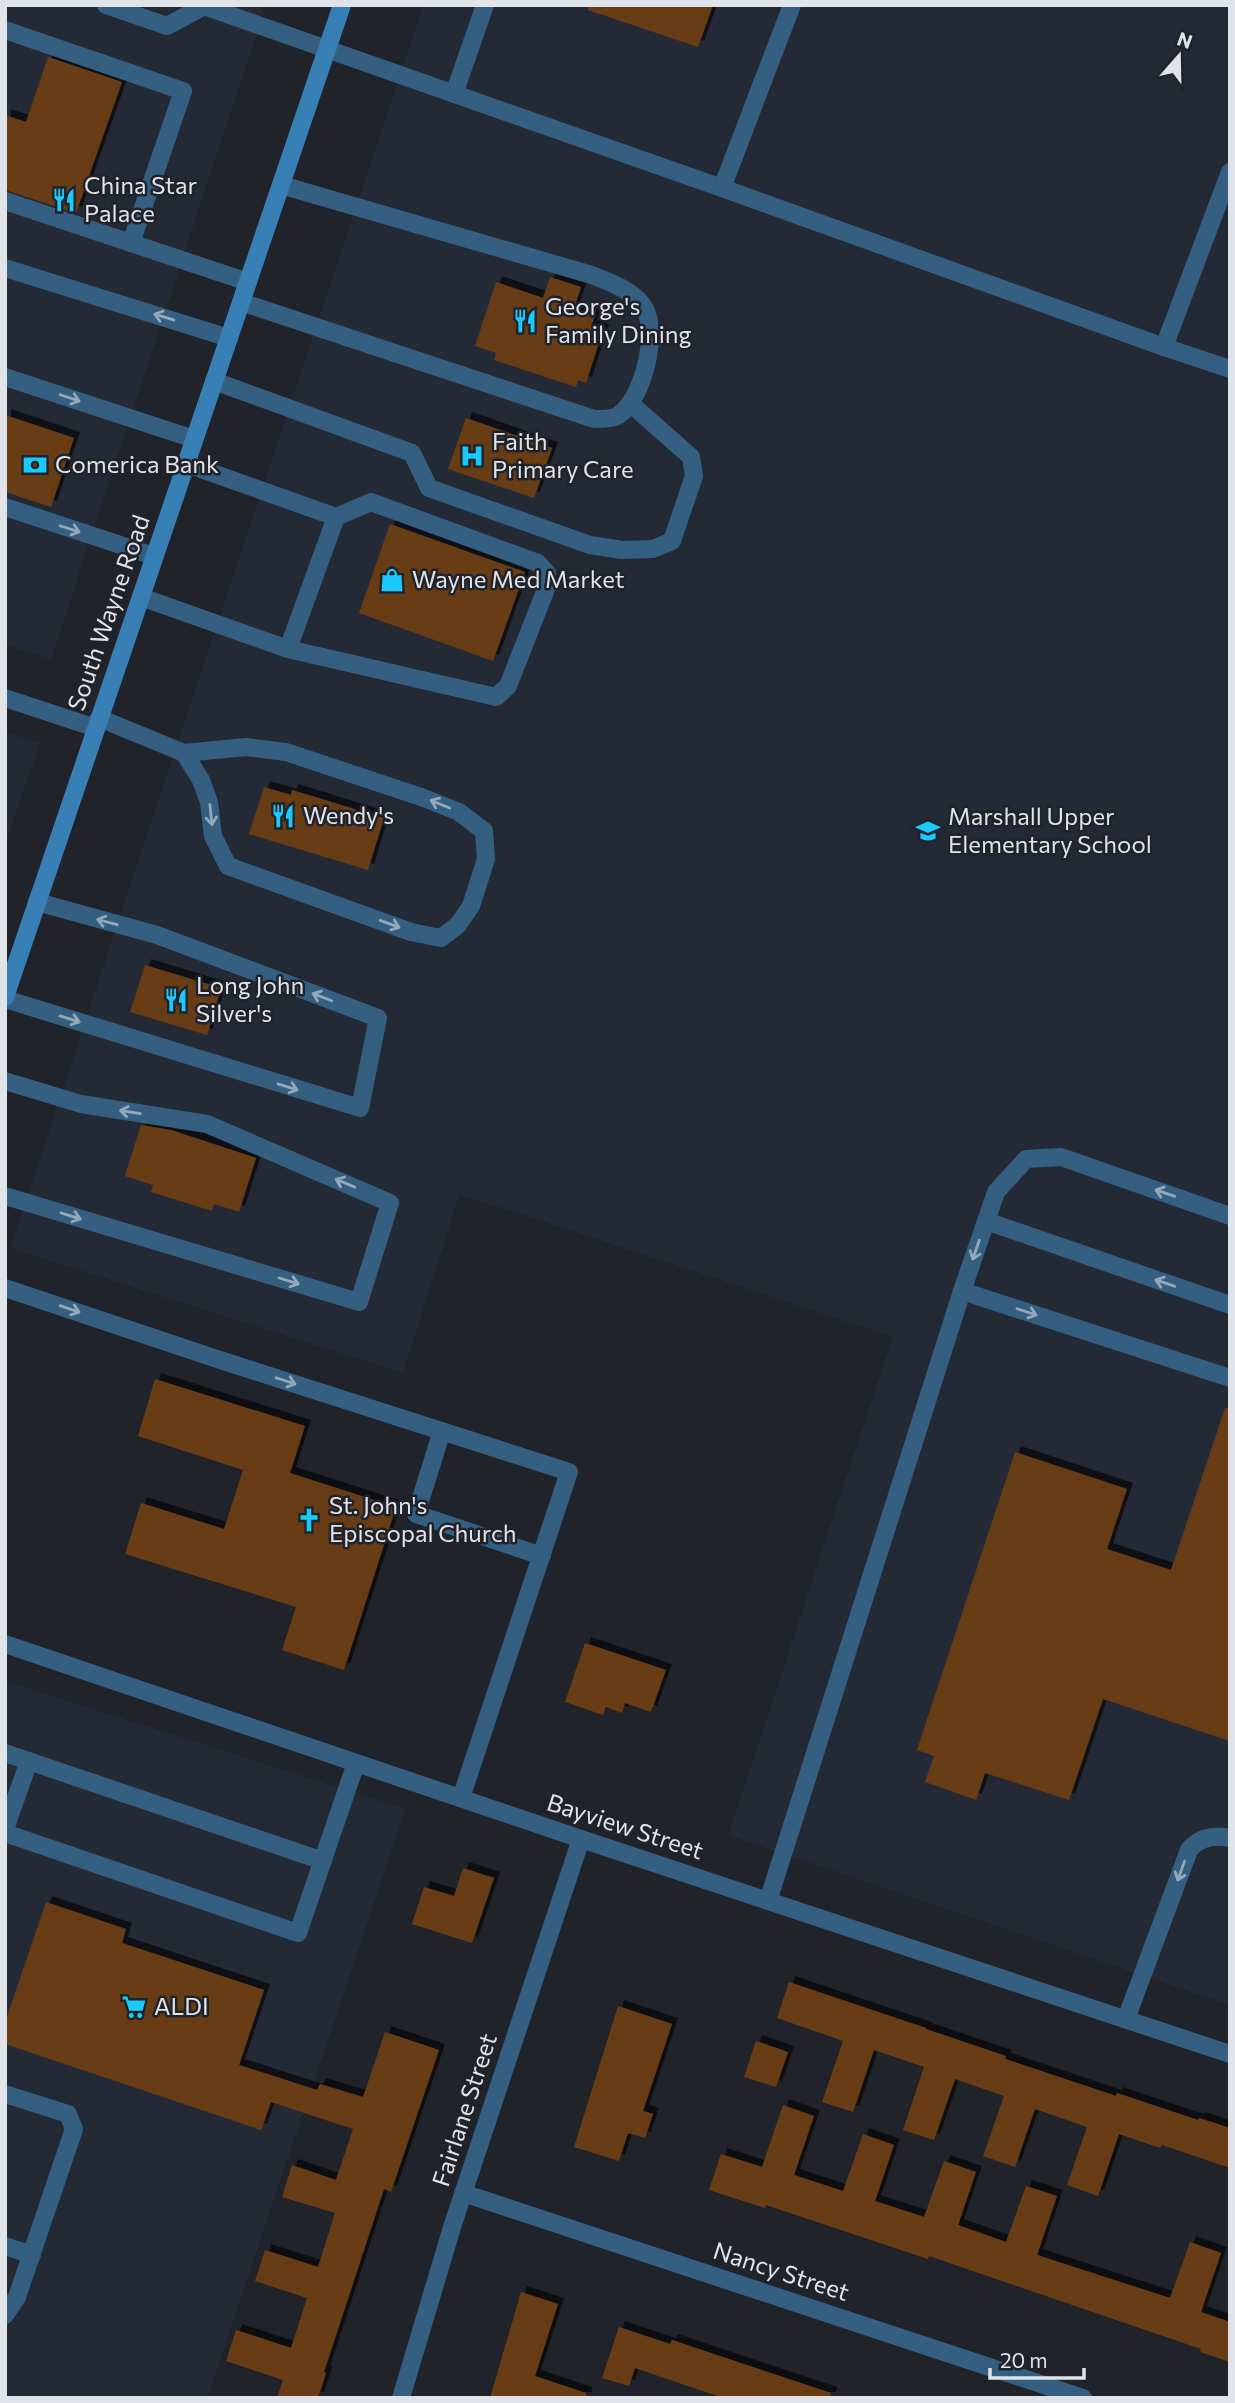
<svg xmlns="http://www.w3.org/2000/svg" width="1235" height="2403" viewBox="0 0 1235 2403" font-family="Commissioner,sans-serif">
<defs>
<filter id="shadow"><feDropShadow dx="6" dy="-6" stdDeviation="0" flood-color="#0009"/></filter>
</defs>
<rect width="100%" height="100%" fill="#20232a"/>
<g fill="#242936">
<path d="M 5,5 L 266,5 L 51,659 L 5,645 Z"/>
<path d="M 423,5 L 1230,5 L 1230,2005 L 728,1835 L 893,1337 L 506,1209 L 459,1196 L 403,1373 L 10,1248 Z"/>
<path d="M 5,732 L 40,743 L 5,845 Z"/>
<path d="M 5,1681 L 406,1809 L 207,2398 L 5,2398 Z"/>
</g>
<g fill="#683d14" filter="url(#shadow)">
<path d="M 588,5 L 713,5 L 698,47 L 588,10 Z"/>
<path d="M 48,57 L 122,82 L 76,213 L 5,190 L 5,115 L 26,122 Z"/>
<path d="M 550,277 L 581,287 L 574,308 L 595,316 L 591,326 L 603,330 L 586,383 L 578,380 L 576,387 L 494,360 L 496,353 L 475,346 L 496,282 L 543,298 Z"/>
<path d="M 5,415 L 74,438 L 51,507 L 5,492 Z"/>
<path d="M 466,418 L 552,448 L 534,498 L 448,469 Z"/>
<path d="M 390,524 L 525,572 L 493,661 L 359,613 Z"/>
<path d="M 264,787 L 291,795 L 292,790 L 384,818 L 368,870 L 249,834 Z"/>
<path d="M 145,965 L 221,988 L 207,1035 L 130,1012 Z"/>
<path d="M 141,1125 L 171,1130 L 256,1158 L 239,1212 L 214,1204 L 212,1211 L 151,1192 L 153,1185 L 125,1176 Z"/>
<path d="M 155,1379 L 305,1426 L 290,1473 L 396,1507 L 344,1670 L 282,1650 L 296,1607 L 125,1554 L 141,1503 L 224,1529 L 243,1470 L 138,1436 Z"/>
<path d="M 1225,1408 L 1230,1408 L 1230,1741 L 1103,1699 L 1069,1800 L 985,1773 L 976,1800 L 925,1782 L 934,1756 L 917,1750 L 1015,1452 L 1127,1489 L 1107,1549 L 1171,1570 Z"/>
<path d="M 585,1643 L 666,1670 L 651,1712 L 625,1703 L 622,1713 L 606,1707 L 603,1715 L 565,1702 Z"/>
<path d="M 463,1868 L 494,1878 L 472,1943 L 412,1924 L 424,1887 L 454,1896 Z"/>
<path d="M 46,1902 L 126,1929 L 122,1943 L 264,1990 L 239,2065 L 317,2090 L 320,2084 L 363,2097 L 385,2032 L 439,2050 L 391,2192 L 384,2189 L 324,2372 L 326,2373 L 318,2398 L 277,2398 L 283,2380 L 226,2361 L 236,2330 L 291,2348 L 307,2298 L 255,2281 L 265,2250 L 318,2267 L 335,2213 L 282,2197 L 292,2165 L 336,2180 L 353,2129 L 271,2102 L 261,2130 L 5,2044 L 5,2023 Z"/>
<path d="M 789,1982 L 926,2028 L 926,2029 L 1006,2056 L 1005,2059 L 1116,2096 L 1117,2093 L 1198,2120 L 1199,2118 L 1230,2128 L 1230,2168 L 1162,2145 L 1160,2148 L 1119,2134 L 1098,2196 L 1067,2185 L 1087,2127 L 1035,2109 L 1015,2167 L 983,2156 L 1004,2096 L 955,2079 L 934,2140 L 903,2130 L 924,2067 L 874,2050 L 853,2112 L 822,2102 L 843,2041 L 777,2018 Z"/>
<path d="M 618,2006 L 672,2024 L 643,2111 L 653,2114 L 645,2138 L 628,2133 L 619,2161 L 574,2147 Z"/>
<path d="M 756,2041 L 788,2052 L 776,2087 L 744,2077 Z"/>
<path d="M 783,2105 L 814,2116 L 794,2175 L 843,2191 L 863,2134 L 894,2145 L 875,2201 L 924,2217 L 944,2161 L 976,2172 L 958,2225 L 1006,2242 L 1026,2186 L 1057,2196 L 1037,2255 L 1170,2298 L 1190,2242 L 1221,2253 L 1201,2312 L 1230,2322 L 1230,2362 L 1200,2352 L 1201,2349 L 929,2256 L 928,2259 L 766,2205 L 765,2208 L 709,2190 L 721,2154 L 762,2167 Z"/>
<path d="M 521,2292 L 558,2304 L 535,2376 L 586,2393 L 586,2398 L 490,2398 Z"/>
<path d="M 619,2327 L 670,2344 L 672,2340 L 831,2393 L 830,2398 L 723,2398 L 635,2368 L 629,2386 L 602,2378 Z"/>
</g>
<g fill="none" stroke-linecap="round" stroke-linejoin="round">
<g stroke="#345f80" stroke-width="18">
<path d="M 106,5 L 167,26 L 204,6 L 722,188 L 792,5"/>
<path d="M 5,30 L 183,91 L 131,243 L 5,201"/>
<path d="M 454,94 L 485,5"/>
<path d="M 722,188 L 1164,347 L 1230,172"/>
<path d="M 131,243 L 248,282"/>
<path d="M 5,268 L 229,338"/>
<path d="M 241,302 L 594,419 C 600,419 609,419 615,417 C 642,405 659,334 645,309 C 636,291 609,282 592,275 L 281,185"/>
<path d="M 1164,347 L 1230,369"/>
<path d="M 5,377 L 194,439"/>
<path d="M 214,381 L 412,453 L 429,488 L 590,545 L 622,550 L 653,549 L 672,541 L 694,476 L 691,457 L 631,404"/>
<path d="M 5,507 L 154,556"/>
<path d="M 141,597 L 288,649 L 496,697 L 508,686 L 546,589 L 547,573 L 538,563 L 371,502 L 336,517 L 187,464"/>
<path d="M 288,649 L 336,517"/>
<path d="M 99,718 L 184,753 L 201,780 L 209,802 L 213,836 L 228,866 L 411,932 L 441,938 L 458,925 L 471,906 L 486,859 L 484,831 L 459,812 L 424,798 L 286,752 L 246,747 L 184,753"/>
<path d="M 5,999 L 360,1108 L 378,1018 L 157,935 L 37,902"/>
<path d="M 5,1081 L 81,1104 L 207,1124 L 390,1203 L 359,1302 L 5,1196"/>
<path d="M 986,1221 L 1230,1305"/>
<path d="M 5,1288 L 217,1359 L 569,1472 L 461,1798"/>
<path d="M 962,1291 L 1230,1378"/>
<path d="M 442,1431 L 416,1514 L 542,1556"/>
<path d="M 5,1753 L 323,1861"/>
<path d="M 5,1829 L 29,1761"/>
<path d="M 5,1833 L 298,1933 L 356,1763"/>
<path d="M 768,1901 L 962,1291 L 996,1192 L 1026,1159 L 1061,1157 L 1230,1216"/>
<path d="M 1126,2019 L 1189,1850 C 1199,1837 1214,1835 1230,1838"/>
<path d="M 5,2094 L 68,2114 L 74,2129 L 17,2297 L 5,2315"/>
<path d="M 5,2246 L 32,2255"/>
</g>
<g stroke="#345f80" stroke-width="18">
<path d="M 5,698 L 96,728"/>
<path d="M 5,1644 L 581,1839 L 1230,2054"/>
<path d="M 463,2193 L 1083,2398"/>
<path d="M 401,2398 L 453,2224 L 581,1839"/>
</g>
<path stroke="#387fb5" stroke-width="18" d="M 5,997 L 342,5"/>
</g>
<defs><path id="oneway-shaft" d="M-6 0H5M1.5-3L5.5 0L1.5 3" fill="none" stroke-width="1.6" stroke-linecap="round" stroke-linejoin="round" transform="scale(1.75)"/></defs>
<g stroke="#93a8b9">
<use href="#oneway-shaft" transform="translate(164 317) rotate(-163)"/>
<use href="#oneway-shaft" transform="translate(70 398) rotate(18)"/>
<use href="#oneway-shaft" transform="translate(70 529) rotate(18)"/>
<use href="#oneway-shaft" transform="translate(440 804) rotate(-158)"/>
<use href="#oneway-shaft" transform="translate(211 815) rotate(84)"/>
<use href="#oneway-shaft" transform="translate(107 922) rotate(-165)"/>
<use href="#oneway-shaft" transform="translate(390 924) rotate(20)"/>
<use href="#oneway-shaft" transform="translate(322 997) rotate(-159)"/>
<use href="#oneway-shaft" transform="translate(70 1019) rotate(17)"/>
<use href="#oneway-shaft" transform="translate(288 1087) rotate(17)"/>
<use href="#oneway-shaft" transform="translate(130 1112) rotate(-171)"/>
<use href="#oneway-shaft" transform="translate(345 1183) rotate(-157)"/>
<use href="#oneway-shaft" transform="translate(1165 1193) rotate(-161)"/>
<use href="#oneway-shaft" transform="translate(71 1216) rotate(17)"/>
<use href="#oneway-shaft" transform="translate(976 1250) rotate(109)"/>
<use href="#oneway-shaft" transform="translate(289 1281) rotate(17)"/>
<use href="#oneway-shaft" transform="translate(1165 1283) rotate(-161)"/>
<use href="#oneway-shaft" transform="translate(70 1309) rotate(19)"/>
<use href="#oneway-shaft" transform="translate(1027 1312) rotate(18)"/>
<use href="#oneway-shaft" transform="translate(286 1381) rotate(18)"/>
<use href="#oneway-shaft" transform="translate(1181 1871) rotate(110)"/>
</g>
<defs>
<g id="restaurant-bare" transform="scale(1.89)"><path d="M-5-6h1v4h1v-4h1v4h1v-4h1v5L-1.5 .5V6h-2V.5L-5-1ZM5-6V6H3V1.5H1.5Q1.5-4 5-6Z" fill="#1bcafc" stroke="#20232a" stroke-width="2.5" paint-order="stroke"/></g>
<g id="hospital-bare" transform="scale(1.89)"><path d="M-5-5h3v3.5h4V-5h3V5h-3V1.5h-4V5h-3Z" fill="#1bcafc" stroke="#20232a" stroke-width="2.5" paint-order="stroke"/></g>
<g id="bank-bare" transform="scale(1.89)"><path d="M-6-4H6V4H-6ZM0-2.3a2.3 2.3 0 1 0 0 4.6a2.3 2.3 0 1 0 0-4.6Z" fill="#1bcafc" stroke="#20232a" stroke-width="2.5" paint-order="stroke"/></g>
<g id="shop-bare" transform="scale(1.89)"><path d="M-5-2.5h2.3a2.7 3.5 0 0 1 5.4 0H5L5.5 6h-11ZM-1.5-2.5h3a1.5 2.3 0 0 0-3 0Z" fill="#1bcafc" stroke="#20232a" stroke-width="2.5" paint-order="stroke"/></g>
<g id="school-bare" transform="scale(1.89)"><path d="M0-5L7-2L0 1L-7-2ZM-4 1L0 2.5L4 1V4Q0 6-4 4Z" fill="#1bcafc" stroke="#20232a" stroke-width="2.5" paint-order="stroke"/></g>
<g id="church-bare" transform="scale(1.89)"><path d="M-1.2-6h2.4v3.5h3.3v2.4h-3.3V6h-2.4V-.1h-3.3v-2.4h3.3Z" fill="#1bcafc" stroke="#20232a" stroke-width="2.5" paint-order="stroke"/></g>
<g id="supermarket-bare" transform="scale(1.89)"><path d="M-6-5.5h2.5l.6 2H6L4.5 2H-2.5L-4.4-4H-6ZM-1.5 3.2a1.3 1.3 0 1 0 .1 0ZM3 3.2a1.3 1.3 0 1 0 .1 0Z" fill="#1bcafc" stroke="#20232a" stroke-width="2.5" paint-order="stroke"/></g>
</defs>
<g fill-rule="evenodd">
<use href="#restaurant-bare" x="64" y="200"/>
<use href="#restaurant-bare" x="525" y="321"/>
<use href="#hospital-bare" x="472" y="456"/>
<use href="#bank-bare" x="35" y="465"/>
<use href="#shop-bare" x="392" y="580"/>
<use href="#restaurant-bare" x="283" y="816"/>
<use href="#school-bare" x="928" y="831"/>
<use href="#restaurant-bare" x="176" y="1000"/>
<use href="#church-bare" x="309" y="1520"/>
<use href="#supermarket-bare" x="134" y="2007"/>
</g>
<g text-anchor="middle" stroke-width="5" stroke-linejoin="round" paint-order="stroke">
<g font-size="24" fill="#e0e3e8" stroke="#20232a" text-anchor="start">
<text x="84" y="194">China Star<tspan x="84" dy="28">Palace</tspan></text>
<text x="545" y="315">George's<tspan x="545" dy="28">Family Dining</tspan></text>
<text x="492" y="450">Faith<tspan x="492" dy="28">Primary Care</tspan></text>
<text x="55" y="473">Comerica Bank</text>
<text x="412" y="588">Wayne Med Market</text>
<text x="303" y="824">Wendy's</text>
<text x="948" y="825">Marshall Upper<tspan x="948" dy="28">Elementary School</tspan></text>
<text x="196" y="994">Long John<tspan x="196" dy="28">Silver's</tspan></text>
<text x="329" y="1514">St. John's<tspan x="329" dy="28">Episcopal Church</tspan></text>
<text x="154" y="2015">ALDI</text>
</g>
<g font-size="24" fill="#e0e3e8" stroke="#20232a">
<text transform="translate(109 613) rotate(-71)" y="8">South Wayne Road</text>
<text transform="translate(625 1827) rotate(18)" y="8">Bayview Street</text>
<text transform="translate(465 2110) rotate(-72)" y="8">Fairlane Street</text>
<text transform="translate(781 2272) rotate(18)" y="8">Nancy Street</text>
</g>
</g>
<rect width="1235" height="2403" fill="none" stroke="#e0e3e8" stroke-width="14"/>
<g transform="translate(1179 56) rotate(20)" stroke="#20232a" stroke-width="5" paint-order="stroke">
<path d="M0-5L12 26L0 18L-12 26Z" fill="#e0e3e8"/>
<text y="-10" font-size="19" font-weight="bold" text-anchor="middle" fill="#e0e3e8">N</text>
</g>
<path d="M990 2368v10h94v-10" fill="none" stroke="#e0e3e8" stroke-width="3.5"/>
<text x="1000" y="2368" font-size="21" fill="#e0e3e8" stroke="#20232a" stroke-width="5" paint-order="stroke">20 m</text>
</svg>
